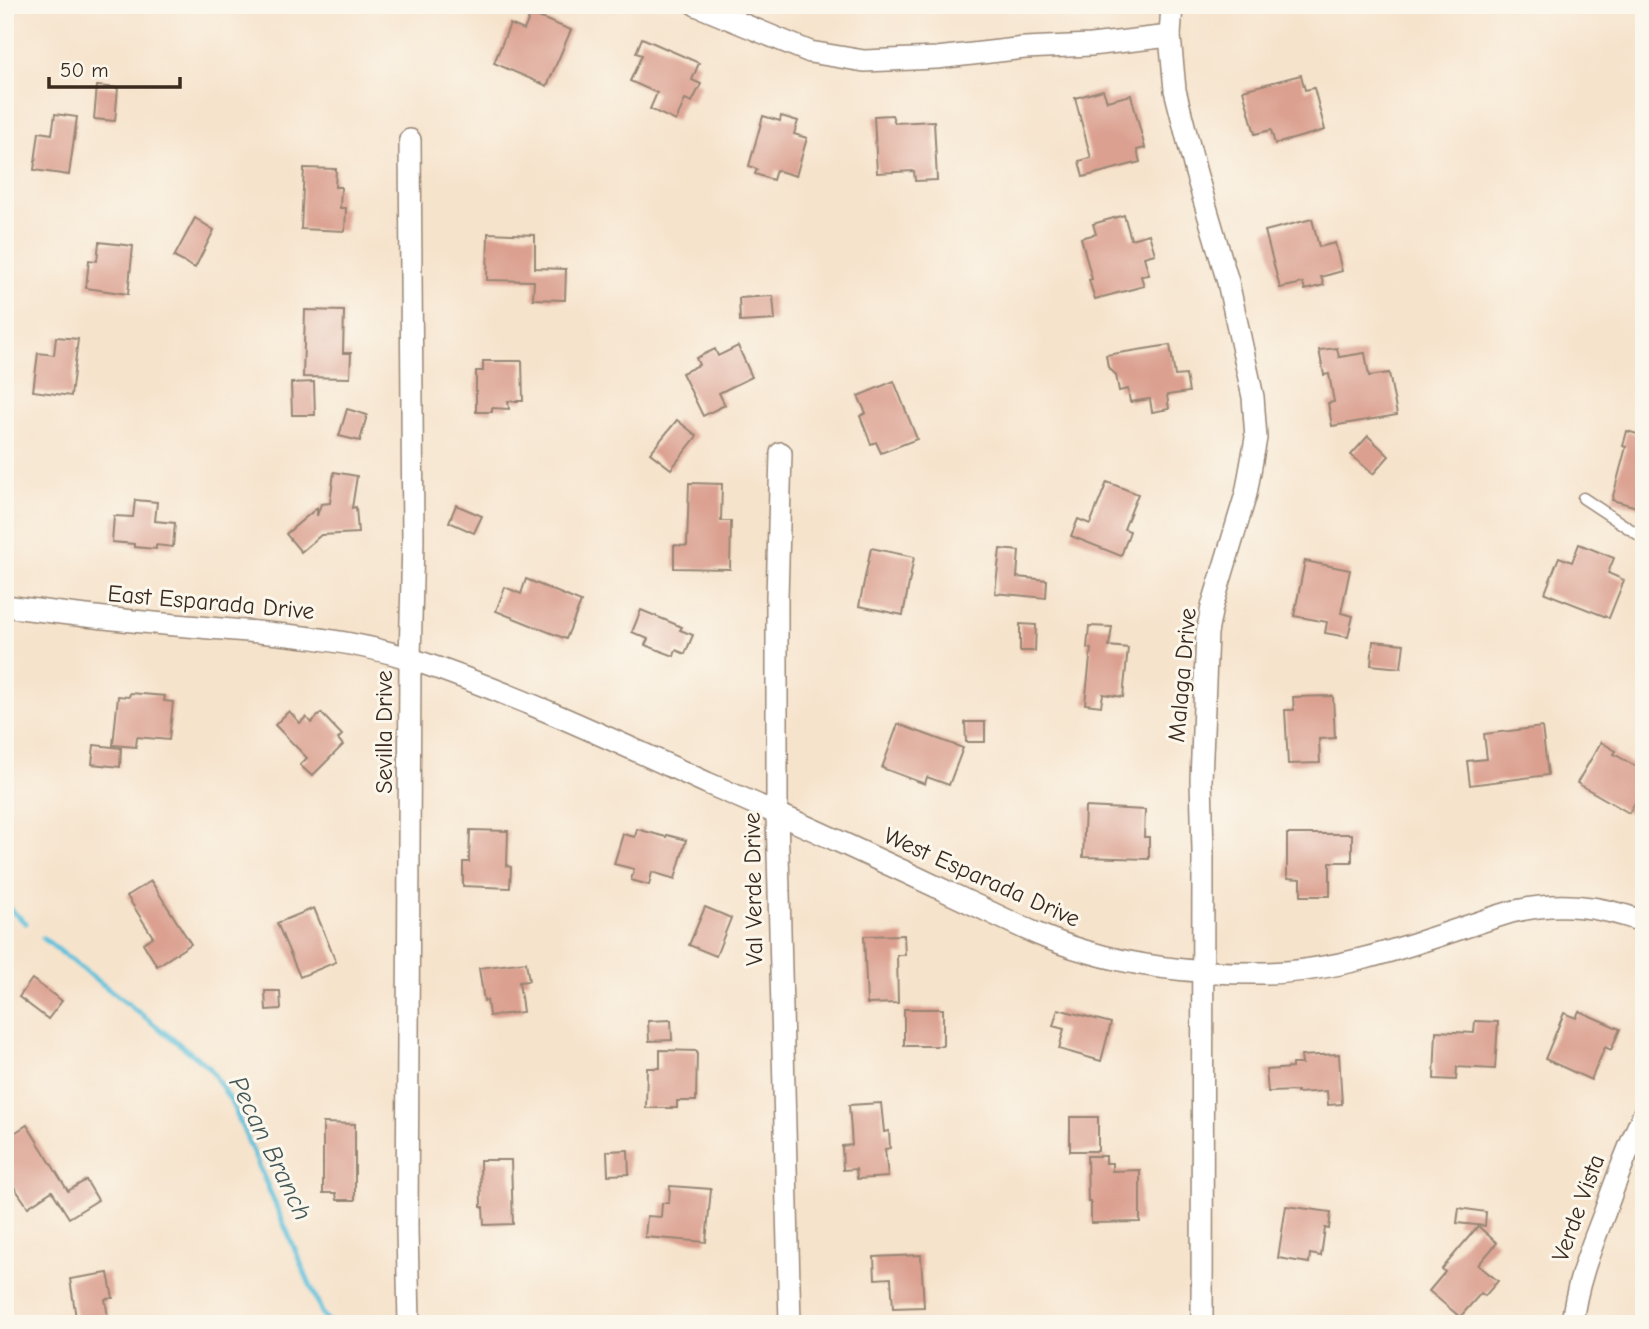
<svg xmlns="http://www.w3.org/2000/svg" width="1649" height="1329" viewBox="0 0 1649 1329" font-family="'Comic Neue',sans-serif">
<rect width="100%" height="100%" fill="#fbf7ec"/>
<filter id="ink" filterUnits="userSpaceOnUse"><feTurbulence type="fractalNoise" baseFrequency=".0143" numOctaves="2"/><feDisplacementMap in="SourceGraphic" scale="14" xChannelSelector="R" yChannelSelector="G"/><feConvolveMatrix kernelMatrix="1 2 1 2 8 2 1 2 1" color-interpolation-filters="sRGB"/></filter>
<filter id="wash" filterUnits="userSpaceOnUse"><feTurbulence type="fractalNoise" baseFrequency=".00686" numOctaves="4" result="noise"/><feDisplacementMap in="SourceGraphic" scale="28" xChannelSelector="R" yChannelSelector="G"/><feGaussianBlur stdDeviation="1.57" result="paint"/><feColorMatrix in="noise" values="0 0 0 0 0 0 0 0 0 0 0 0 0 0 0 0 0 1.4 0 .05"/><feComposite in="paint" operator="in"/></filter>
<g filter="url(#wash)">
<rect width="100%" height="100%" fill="#f6e3cc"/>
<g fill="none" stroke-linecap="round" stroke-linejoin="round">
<g stroke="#5cc0db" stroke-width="5">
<path d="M 5,905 L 26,923"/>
<path d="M 43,938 L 209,1067 L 231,1101 L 323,1315 L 330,1324"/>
</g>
</g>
<g id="blocks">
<g fill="#dba090">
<path d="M 531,14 L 571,30 L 547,86 L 494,63 L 510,24 L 524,30 Z"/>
<path d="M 642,38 L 699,63 L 692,80 L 701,84 L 692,102 L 685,99 L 676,121 L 650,109 L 657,93 L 630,81 L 642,55 L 636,53 Z"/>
<path d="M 1301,75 L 1305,90 L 1314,88 L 1325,130 L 1275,144 L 1271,130 L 1255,134 L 1243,90 Z"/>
<path d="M 97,86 L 118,88 L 115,121 L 94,119 Z"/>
<path d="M 1103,90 L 1107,101 L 1131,95 L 1145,148 L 1137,150 L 1140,162 L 1083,177 L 1079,161 L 1091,158 L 1075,98 Z"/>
<path d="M 55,114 L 77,117 L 69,175 L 34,170 L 39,132 L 52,134 Z"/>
<path d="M 892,115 L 895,123 L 934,121 L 937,180 L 915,181 L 914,171 L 877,173 L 874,116 Z"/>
<path d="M 763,116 L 780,121 L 781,116 L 798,121 L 794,134 L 807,138 L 796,176 L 776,170 L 773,180 L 755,174 L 757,169 L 749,166 Z"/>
<path d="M 304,168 L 336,169 L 335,187 L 341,187 L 340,208 L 346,208 L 345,231 L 301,229 Z"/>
<path d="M 1124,215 L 1131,239 L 1149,234 L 1155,254 L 1144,257 L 1149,275 L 1141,276 L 1144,286 L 1095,299 L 1089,280 L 1092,279 L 1081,238 L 1096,234 L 1093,224 Z"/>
<path d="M 195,218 L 214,230 L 195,268 L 174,257 Z"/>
<path d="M 1312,219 L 1319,247 L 1335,243 L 1342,271 L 1321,277 L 1324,285 L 1305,290 L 1303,283 L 1280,288 L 1265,231 Z"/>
<path d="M 488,233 L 535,235 L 535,268 L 566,269 L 565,300 L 533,299 L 534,281 L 487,280 Z"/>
<path d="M 99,242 L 133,246 L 128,294 L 86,288 L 89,260 L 97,261 Z"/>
<path d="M 773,296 L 775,320 L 740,322 L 739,298 Z"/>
<path d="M 305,310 L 344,311 L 343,353 L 351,353 L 350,378 L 303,377 Z"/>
<path d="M 56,337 L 78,339 L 71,396 L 33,391 L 38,353 L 54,355 Z"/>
<path d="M 1170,345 L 1175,376 L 1186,375 L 1189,392 L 1167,395 L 1169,409 L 1152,412 L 1150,399 L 1130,402 L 1128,389 L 1119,391 L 1116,375 L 1108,367 L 1106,355 Z"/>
<path d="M 738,346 L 752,377 L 719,393 L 725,405 L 703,416 L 682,373 L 699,365 L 696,358 L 715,349 L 718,356 Z"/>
<path d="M 1337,348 L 1339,357 L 1365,353 L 1369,376 L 1389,373 L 1397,415 L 1332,426 L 1328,403 L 1334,402 L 1329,374 L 1324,375 L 1319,350 Z"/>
<path d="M 483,361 L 522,361 L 523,401 L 508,401 L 509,409 L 492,408 L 492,412 L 476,412 L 476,371 L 483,371 Z"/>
<path d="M 894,381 L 917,439 L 881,453 L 876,442 L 871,444 L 860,416 L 866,413 L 858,396 Z"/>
<path d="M 314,382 L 315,415 L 292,415 L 291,383 Z"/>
<path d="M 347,409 L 367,415 L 360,441 L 339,436 Z"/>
<path d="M 677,420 L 697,436 L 671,469 L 650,453 Z"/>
<path d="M 1627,431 L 1644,436 L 1644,509 L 1612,500 L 1626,447 L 1623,446 Z"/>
<path d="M 1368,436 L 1389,456 L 1373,474 L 1351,455 Z"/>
<path d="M 334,472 L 357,476 L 352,508 L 356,507 L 358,533 L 321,535 L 301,552 L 286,534 L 317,508 L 317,516 L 321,504 L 330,503 Z"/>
<path d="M 1107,482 L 1138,494 L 1124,529 L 1130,531 L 1121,556 L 1071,536 L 1078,519 L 1090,524 Z"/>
<path d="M 689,483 L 722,484 L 721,521 L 731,521 L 730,569 L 674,568 L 674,545 L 687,546 Z"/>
<path d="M 135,500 L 157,502 L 155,521 L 175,523 L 173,547 L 156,545 L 156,549 L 134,547 L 134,544 L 112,542 L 114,516 L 133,517 Z"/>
<path d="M 456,505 L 482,516 L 474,533 L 449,522 Z"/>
<path d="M 1579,544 L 1614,558 L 1608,573 L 1624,580 L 1609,618 L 1545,593 L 1559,557 L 1572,562 Z"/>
<path d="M 871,548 L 914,557 L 903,615 L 859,606 Z"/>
<path d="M 1000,549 L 1019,551 L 1017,577 L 1047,580 L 1046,598 L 995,593 Z"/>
<path d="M 1305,561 L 1350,570 L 1341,613 L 1353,616 L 1348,637 L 1325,633 L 1327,622 L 1294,616 Z"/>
<path d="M 526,579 L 581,602 L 566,639 L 496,611 L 505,587 L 521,594 Z"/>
<path d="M 641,610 L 682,627 L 680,630 L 693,635 L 685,654 L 676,650 L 674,656 L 645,645 L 648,639 L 632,632 Z"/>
<path d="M 1020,624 L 1036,625 L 1035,651 L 1020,651 Z"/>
<path d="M 1089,626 L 1112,627 L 1109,646 L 1128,648 L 1123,697 L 1103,694 L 1101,706 L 1085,704 L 1091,649 L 1087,648 Z"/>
<path d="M 1373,641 L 1404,644 L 1401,668 L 1371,665 Z"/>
<path d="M 130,693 L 165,696 L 164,701 L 173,702 L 169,740 L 137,737 L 136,747 L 113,745 L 118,696 L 129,697 Z"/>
<path d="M 1333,696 L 1335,738 L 1319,739 L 1320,763 L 1288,764 L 1285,710 L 1294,710 L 1293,697 Z"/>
<path d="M 289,711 L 300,723 L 306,717 L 311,723 L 321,713 L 342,735 L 338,739 L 343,745 L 312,776 L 300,765 L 307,758 L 275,725 Z"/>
<path d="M 965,722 L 985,722 L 985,742 L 966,742 Z"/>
<path d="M 898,724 L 963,748 L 949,785 L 927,777 L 925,784 L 882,768 Z"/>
<path d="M 1542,727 L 1548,775 L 1470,785 L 1467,761 L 1487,759 L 1484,734 Z"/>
<path d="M 1601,742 L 1616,751 L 1614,754 L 1644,771 L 1644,788 L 1629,813 L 1577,783 Z"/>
<path d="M 94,745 L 121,748 L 120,767 L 92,764 Z"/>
<path d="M 1085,807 L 1145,810 L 1144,837 L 1149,837 L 1149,859 L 1083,857 Z"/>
<path d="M 637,829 L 666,837 L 667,835 L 686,840 L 675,879 L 652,872 L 649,885 L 631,880 L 634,869 L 614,864 L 623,834 L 635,837 Z"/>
<path d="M 470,830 L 508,831 L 507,866 L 511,867 L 510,888 L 463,886 L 463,862 L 469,862 Z"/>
<path d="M 1287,834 L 1352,834 L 1352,862 L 1330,862 L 1330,896 L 1301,896 L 1301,879 L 1287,878 Z"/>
<path d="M 151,881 L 191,944 L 157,966 L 143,943 L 153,937 L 127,896 Z"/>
<path d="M 705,907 L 731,918 L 716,956 L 689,945 Z"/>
<path d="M 314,908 L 336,962 L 300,977 L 277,923 Z"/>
<path d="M 904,935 L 905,955 L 897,955 L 898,1003 L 867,1004 L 864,936 Z"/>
<path d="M 526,962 L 529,981 L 519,982 L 523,1012 L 489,1016 L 487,1000 L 484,1001 L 479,968 Z"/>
<path d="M 32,979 L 62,1001 L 48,1019 L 19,997 Z"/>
<path d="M 265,991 L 280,991 L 281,1009 L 266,1010 Z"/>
<rect x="904" y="1009" width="39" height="37"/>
<path d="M 1058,1009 L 1111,1023 L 1101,1061 L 1059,1049 L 1064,1029 L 1053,1026 Z"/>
<path d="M 1579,1011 L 1620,1029 L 1611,1050 L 1605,1047 L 1591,1080 L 1545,1059 L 1564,1013 L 1576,1018 Z"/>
<path d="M 671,1020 L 672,1040 L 649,1041 L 648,1021 Z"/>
<path d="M 1475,1021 L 1498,1022 L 1495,1069 L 1457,1067 L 1456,1080 L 1434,1079 L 1436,1031 L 1474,1033 Z"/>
<path d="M 660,1050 L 697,1051 L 696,1101 L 677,1101 L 677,1108 L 646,1108 L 647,1068 L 660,1068 Z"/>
<path d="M 1339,1054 L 1342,1104 L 1328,1105 L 1327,1091 L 1297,1093 L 1297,1091 L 1268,1092 L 1266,1070 L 1292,1068 L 1292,1064 L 1302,1064 L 1301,1056 Z"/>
<path d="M 881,1103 L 884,1132 L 889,1131 L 890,1148 L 885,1149 L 888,1177 L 857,1179 L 856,1169 L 843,1170 L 842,1146 L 852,1145 L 849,1105 Z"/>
<rect x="1070" y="1117" width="28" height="34"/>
<path d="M 323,1123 L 355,1124 L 355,1200 L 337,1200 L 336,1193 L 323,1193 Z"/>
<path d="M 27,1125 L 68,1191 L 86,1180 L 98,1200 L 69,1218 L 52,1191 L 28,1207 L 5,1174 L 5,1139 Z"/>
<path d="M 628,1150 L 629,1174 L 608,1175 L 607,1151 Z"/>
<path d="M 1087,1156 L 1106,1156 L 1106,1163 L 1112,1163 L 1112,1171 L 1140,1170 L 1140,1222 L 1091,1223 L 1091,1202 L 1088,1202 Z"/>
<path d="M 480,1160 L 511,1160 L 513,1224 L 484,1225 L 483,1207 L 481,1207 Z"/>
<path d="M 670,1186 L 711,1189 L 706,1242 L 645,1237 L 647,1216 L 661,1217 L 662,1203 L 669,1203 Z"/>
<path d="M 1286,1206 L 1331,1212 L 1329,1229 L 1325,1228 L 1321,1256 L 1310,1254 L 1309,1263 L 1278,1258 Z"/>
<path d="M 1459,1208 L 1486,1212 L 1485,1226 L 1457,1223 Z"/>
<path d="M 1478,1226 L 1497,1243 L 1478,1265 L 1498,1281 L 1485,1296 L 1481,1293 L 1460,1317 L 1429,1291 L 1445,1272 L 1442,1269 Z"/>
<path d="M 921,1255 L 924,1307 L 893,1308 L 891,1278 L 875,1279 L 874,1257 Z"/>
<path d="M 108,1273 L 113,1298 L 105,1299 L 109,1322 L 77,1324 L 70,1279 Z"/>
</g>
</g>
</g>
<g filter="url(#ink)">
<use href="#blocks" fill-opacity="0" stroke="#988675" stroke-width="2"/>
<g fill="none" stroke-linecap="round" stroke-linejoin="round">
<g stroke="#988675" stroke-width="13">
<path id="service" d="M 1583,498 L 1639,535 L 1644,537"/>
</g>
<g stroke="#988675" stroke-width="24">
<g id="minor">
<path d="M 696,5 L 810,52 L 864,61 L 937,58 L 1025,48 L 1091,45 L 1170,36"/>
<path d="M 1172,5 L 1170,36 L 1175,90 L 1196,173 L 1228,282 L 1253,397 L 1256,438 L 1246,494 L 1212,607 L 1207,633 L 1201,780 L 1203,851 L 1202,1324"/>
<path d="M 781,453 L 777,598 L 777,813 L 790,1324"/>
<path d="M 5,606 C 66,614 126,621 187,626 C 264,633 341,636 414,660 C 515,694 611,739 707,783 C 751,802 795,821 838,841 C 884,862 929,883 975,905 C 1011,922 1046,940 1085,951 C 1141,968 1207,974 1266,973 C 1351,971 1431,937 1511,912 C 1558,901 1599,905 1644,922"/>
<path d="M 409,1324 L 407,1229 L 410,659 L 413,540 L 410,140"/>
<path d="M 1572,1324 C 1576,1285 1590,1250 1604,1214 C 1616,1180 1629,1146 1644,1113"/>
</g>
</g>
<use href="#service" stroke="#fff" stroke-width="10"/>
<use href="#minor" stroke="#fff" stroke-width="21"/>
</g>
</g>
<g text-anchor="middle" stroke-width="6" stroke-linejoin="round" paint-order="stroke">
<g font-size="24" fill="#3b2a1e" stroke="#fbf7ec">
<text transform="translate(211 602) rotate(5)" y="8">East Esparada Drive</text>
<text transform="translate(1182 675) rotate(-85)" y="8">Malaga Drive</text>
<text transform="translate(384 732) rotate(-90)" y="8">Sevilla Drive</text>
<text transform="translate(982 877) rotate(24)" y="8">West Esparada Drive</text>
<text transform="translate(753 889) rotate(-91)" y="8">Val Verde Drive</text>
<text transform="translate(1578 1208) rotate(-70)" y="8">Verde Vista</text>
</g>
<g font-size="26" font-style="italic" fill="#455757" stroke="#fbf7ec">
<text transform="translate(271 1148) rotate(64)" y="9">Pecan Branch</text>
</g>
</g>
<rect width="1649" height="1329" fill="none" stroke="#fbf7ec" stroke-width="28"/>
<path d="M49 77v10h131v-10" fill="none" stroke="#3b2a1e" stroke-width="3.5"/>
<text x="60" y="77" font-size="21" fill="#3b2a1e" stroke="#fbf7ec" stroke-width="5" paint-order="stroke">50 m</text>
</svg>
